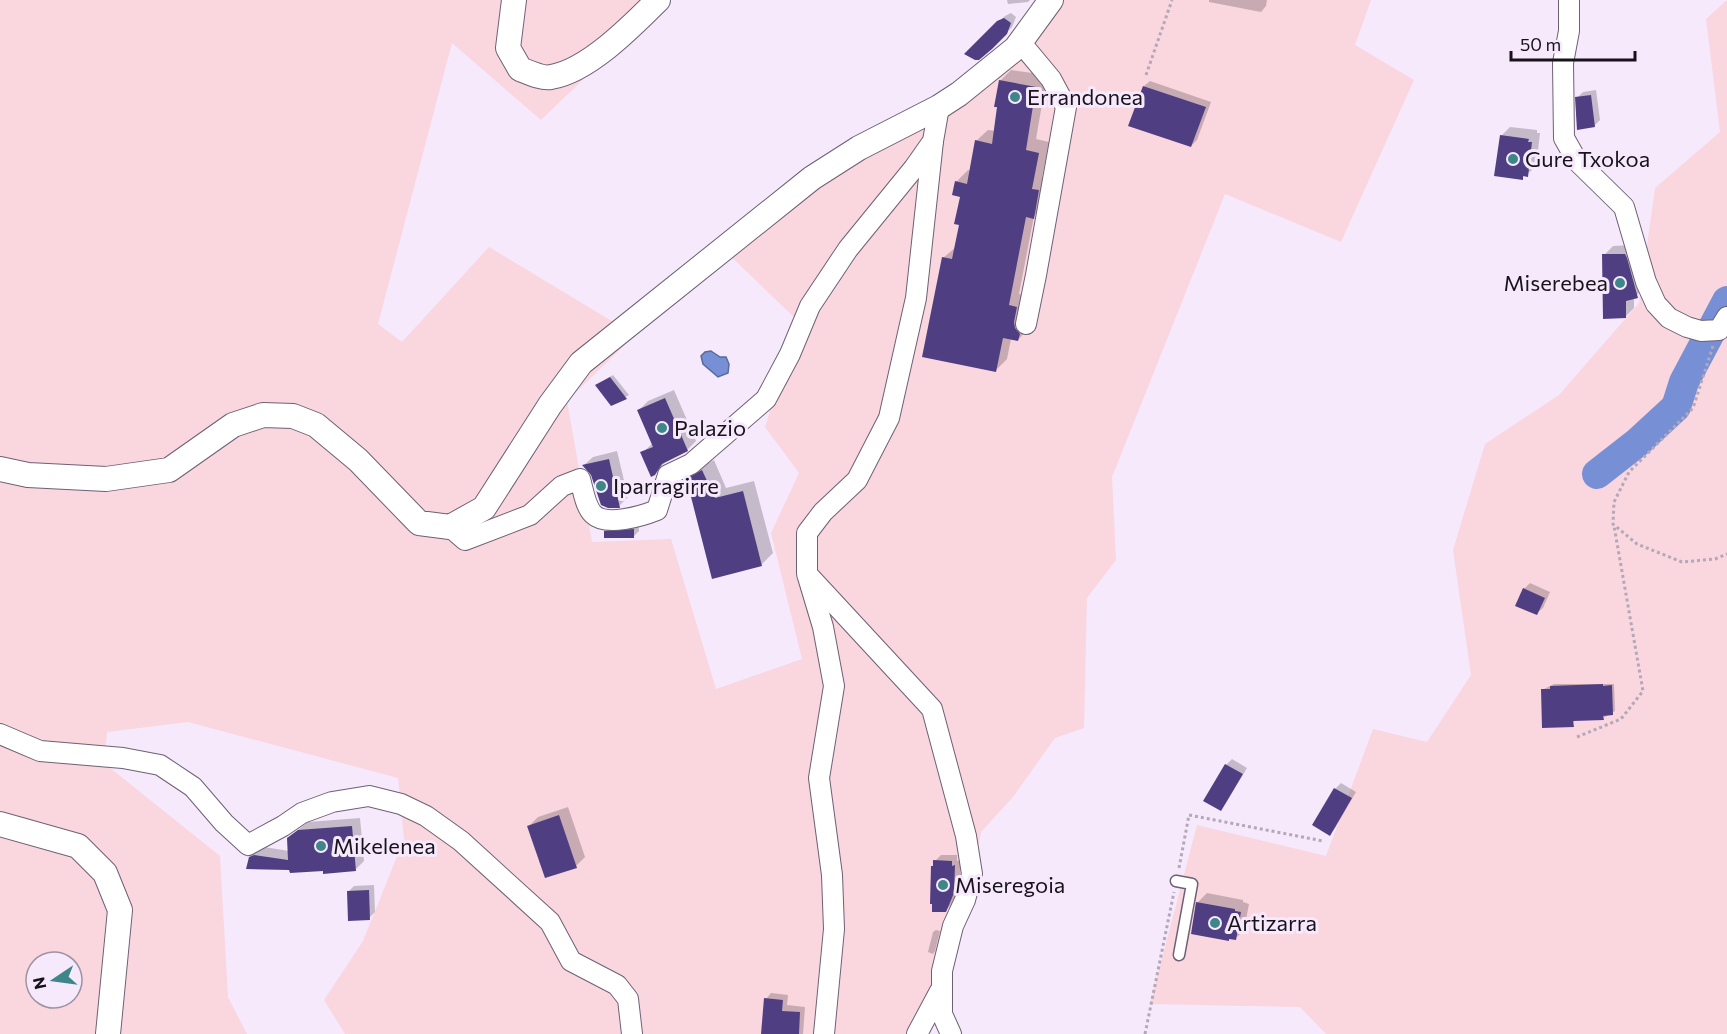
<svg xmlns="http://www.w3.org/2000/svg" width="1727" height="1034" viewBox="0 0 1727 1034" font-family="Commissioner,sans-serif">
<rect width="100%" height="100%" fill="#f6e9fc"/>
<g fill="#fad6df" fill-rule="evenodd">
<path d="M 0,0 L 666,0 L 541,120 L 452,43 L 378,324 L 402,342 L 489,247 L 635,335 L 567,401 L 592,542 L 671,539 L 716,689 L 802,659 L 771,533 L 799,473 L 765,427 L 798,321 L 723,249 L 1037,31 L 1044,0 L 1371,0 L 1355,45 L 1414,80 L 1341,242 L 1225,194 L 1112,477 L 1116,560 L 1087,598 L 1084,728 L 1055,738 L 1013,797 L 981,832 L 965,923 L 916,1034 L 345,1034 L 324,1000 L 363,941 L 404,839 L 398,778 L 188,722 L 107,732 L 104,763 L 220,856 L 228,997 L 247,1034 L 0,1034 ZM 36,962 L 72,962 L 72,998 L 36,998 Z"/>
<path d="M 1727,0 L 1727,1034 L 1326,1034 L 1300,1007 L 1150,1004 L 1197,825 L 1326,856 L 1373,729 L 1427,742 L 1471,675 L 1453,550 L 1485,444 L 1559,395 L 1639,303 L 1655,188 L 1720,132 L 1706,19 Z"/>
</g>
<path fill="#778fd5" stroke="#5a6a9d" stroke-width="1.5" d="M 711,351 L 720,357 L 726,357 L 729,364 L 728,373 L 718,377 L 703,364 L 701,356 L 705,352 Z"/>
<g fill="#0003">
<path d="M 1007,0 L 1030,0 L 1028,2 L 1008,4 Z"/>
<path d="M 1209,0 L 1267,0 L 1266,6 L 1261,12 L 1209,2 Z"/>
<path d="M 1011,13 L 1016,17 L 1012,27 L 991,48 L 966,54 L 1005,16 Z"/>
<path d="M 1011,70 L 1047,75 L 1036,139 L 1049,142 L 1042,177 L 1050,179 L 1045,205 L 1034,216 L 1019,294 L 1028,296 L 1029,328 L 1018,340 L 1011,339 L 1007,359 L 996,370 L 943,258 L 956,247 L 960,224 L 962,196 L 956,182 L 968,170 L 971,171 L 976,141 L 988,130 L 996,131 L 1000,81 Z"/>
<path d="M 1150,81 L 1211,102 L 1197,140 L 1191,146 L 1144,86 Z"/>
<path d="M 1596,90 L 1600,120 L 1594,126 L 1577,98 L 1583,92 Z"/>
<path d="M 1510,127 L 1537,130 L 1537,133 L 1540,133 L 1536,167 L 1522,178 L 1501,136 Z"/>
<path d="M 1633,245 L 1646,287 L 1634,297 L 1634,308 L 1625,317 L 1604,255 L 1613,246 Z"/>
<path d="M 613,375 L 629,395 L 612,404 L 600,383 Z"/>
<path d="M 674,390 L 696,441 L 687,450 L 667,460 L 654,474 L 642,453 L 653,443 L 639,410 L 648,401 Z"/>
<path d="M 617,451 L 628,497 L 619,506 L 584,465 L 593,457 Z"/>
<path d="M 714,460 L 726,488 L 754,481 L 773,553 L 761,565 L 691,491 L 680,484 L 692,472 Z"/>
<path d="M 639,524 L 639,531 L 634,536 L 605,532 L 611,526 Z"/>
<path d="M 1530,583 L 1550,592 L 1543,608 L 1537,613 L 1524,589 Z"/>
<path d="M 1554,684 L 1614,684 L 1615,711 L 1603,718 L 1575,719 L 1573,725 L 1542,690 Z"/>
<path d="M 1232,759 L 1247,768 L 1226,803 L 1221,809 L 1205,800 L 1226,765 Z"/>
<path d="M 1341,783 L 1356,792 L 1335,828 L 1330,834 L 1335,789 Z"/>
<path d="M 568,807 L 585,857 L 576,866 L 529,826 L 538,817 Z"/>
<path d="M 360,818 L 364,861 L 355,870 L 291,869 L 250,857 L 259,849 L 264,847 L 289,851 L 288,838 L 308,822 Z"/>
<path d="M 941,855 L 957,855 L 957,861 L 960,860 L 960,886 L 952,904 L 946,910 L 935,864 L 935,861 Z"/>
<path d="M 374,885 L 375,912 L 369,918 L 348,892 L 354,886 Z"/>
<path d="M 1207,893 L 1243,900 L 1243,902 L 1249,904 L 1244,930 L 1235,939 L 1230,938 L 1228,940 L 1192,933 L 1198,902 Z"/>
<path d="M 936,930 L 940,931 L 935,951 L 933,954 L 928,952 L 933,932 Z"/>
<path d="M 771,993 L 788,995 L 787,1005 L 805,1007 L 803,1034 L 763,1034 L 766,999 Z"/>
</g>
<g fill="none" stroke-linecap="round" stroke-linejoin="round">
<path stroke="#778fd5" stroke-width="30" d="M 1597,474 L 1638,442 L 1676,407 L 1684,382 L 1727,301"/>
</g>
<g fill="#4f3f82">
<path d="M 1004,18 L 1011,23 L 1007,34 L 992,49 L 979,60 L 975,60 L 964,54 L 997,21 Z"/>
<path d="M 999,80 L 1036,87 L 1026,150 L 1039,153 L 1032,189 L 1039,190 L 1034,219 L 1026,217 L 1009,305 L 1017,307 L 1014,322 L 1015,328 L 1020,334 L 1018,341 L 1003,338 L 996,372 L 922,357 L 942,257 L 952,259 L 959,225 L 954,224 L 960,197 L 952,195 L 955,181 L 967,184 L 975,140 L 992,144 L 997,107 L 994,107 Z"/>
<path d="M 1143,86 L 1206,107 L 1191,147 L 1128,126 Z"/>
<path d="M 1591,95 L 1595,127 L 1577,130 L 1575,97 Z"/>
<path d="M 1500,135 L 1529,139 L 1528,142 L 1532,142 L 1528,177 L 1523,176 L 1523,180 L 1494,176 Z"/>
<path d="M 1602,254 L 1625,254 L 1627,258 L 1638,298 L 1626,301 L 1626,318 L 1603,319 Z"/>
<path d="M 610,377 L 627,399 L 611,406 L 595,385 Z"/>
<path d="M 665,398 L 688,451 L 662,464 L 655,475 L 651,477 L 640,452 L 653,447 L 637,410 Z"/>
<path d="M 609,459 L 620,508 L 608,508 L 601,505 L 591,475 L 582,465 Z"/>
<path d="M 702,470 L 715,498 L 743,491 L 762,566 L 712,579 L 690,493 L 681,497 L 678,483 Z"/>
<path d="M 634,529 L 634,538 L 604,538 L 604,531 Z"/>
<path d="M 1523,588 L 1545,598 L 1537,615 L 1515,606 Z"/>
<path d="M 1603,684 L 1603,686 L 1612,685 L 1613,715 L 1603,716 L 1604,720 L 1573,721 L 1574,727 L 1542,728 L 1541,689 L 1550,689 L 1550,686 Z"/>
<path d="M 1225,764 L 1243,774 L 1221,811 L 1203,801 Z"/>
<path d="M 1334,788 L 1352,798 L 1330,836 L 1312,825 Z"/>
<path d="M 559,815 L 577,868 L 545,878 L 527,826 Z"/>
<path d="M 352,826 L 356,871 L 323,874 L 323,871 L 290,873 L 289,870 L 246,869 L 249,857 L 254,855 L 288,860 L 287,838 L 298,830 Z"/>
<path d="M 933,860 L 952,861 L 952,866 L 955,865 L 954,893 L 946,912 L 932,912 L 932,904 L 930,904 L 931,866 L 933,866 Z"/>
<path d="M 369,890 L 370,920 L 348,921 L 347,891 Z"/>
<path d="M 1196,902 L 1235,909 L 1235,911 L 1241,912 L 1236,940 L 1229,939 L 1229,941 L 1191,934 Z"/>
<path d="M 764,998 L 783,1000 L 782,1011 L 800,1012 L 799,1034 L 761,1034 Z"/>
</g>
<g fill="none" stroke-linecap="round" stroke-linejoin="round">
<g stroke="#6e6075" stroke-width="13">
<path id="service" d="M 1176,881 L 1192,884 L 1179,955"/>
</g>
<g stroke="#6e6075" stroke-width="22">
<g id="minor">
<path d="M 1569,0 L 1569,31 L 1563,63 L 1564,138 L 1577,161 L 1624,207 L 1646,282 L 1656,304 L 1669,318 L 1687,327 L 1701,331 L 1719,330 L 1727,317"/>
<path d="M 1021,43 L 1051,79 L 1066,107 L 1036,275 L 1026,324"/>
<path d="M 933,141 L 916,298 L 889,418 L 857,480 L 823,512 L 807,533 L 807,574 L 932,709 L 966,836 L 972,874 L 965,900 L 953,926 L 942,971 L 942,1014 L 951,1034"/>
<path d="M 450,527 L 465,540 L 530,515 L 562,486 L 580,479 C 583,489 585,506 593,514 C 606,527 642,516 657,510 L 668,475 L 691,464 L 766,399 L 790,354 L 810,306 L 848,249 L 914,168 L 933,141 L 939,107"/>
<path d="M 808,577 L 823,627 L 834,686 L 819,778 L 832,875 L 834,929 L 824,1034"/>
<path d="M 0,734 L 40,751 L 123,758 L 160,765 L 193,787 L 224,823 L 248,845 L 283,826 L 302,813 L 332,802 L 369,796 L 401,804 L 426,816 L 461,841 L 550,922 L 571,961 L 617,985 L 628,999 L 632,1034"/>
<path d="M 917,1034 L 940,991"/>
</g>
</g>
<g stroke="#6e6075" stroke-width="26">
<g id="tertiary">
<path d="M 514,0 L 508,48 L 520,69 C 528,72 542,79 551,77 C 588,71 632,26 658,0"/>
<path d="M 0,469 L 28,475 L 106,479 L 169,470 L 233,425 L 263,415 L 293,416 L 316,425 L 358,460 L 419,523 L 450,527 L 484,508 L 550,405 L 581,363 L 812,178 L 859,148 L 939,107 L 959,94 L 1016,48 L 1051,0"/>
<path d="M 0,824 L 78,846 L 105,873 L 120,910 L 108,1034"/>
</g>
</g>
<g stroke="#b3a8b8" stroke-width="3" stroke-dasharray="3 3" stroke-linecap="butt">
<path d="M 1146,75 L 1172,0"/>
<path d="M 1713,346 L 1693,408 L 1629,472 L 1614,502 L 1613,524 L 1637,544 L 1682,562 L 1715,559 L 1727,554"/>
<path d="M 1577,737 L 1621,719 L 1643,691 L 1614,526"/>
<path d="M 1179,868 L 1189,815 L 1323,841"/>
<path d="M 1145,1034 L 1174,892"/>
</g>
<use href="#service" stroke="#fff" stroke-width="10"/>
<use href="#minor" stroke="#fff" stroke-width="20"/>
<use href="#tertiary" stroke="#fff" stroke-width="24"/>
</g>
<g fill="#3e8689" stroke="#f6e9fc" stroke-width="2">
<circle cx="1015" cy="97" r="6"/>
<circle cx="1513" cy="159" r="6"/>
<circle cx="1620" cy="283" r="6"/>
<circle cx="662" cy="428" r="6"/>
<circle cx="601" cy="486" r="6"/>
<circle cx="321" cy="846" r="6"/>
<circle cx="943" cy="885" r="6"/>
<circle cx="1215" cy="923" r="6"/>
</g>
<g text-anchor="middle" stroke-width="6" stroke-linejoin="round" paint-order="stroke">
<g font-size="22" fill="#18131b" stroke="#f6e9fc" text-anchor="start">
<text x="1027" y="105">Errandonea</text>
<text x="1525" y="167">Gure Txokoa</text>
<text x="1608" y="291" text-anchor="end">Miserebea</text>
<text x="674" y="436">Palazio</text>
<text x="613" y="494">Iparragirre</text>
<text x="333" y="854">Mikelenea</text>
<text x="955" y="893">Miseregoia</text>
<text x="1227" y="931">Artizarra</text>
</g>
</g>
<g transform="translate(54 980) rotate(257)"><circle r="28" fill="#f6e9fc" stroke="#9d93a2" stroke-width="1.5"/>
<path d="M0-4.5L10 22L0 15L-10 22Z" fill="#3e8689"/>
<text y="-9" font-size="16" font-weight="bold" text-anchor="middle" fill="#18131b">N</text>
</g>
<path d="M1511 51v9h124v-9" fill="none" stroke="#18131b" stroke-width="3"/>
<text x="1520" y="51" font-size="18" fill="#18131b" stroke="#f6e9fc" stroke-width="4.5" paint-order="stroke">50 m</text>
</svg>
